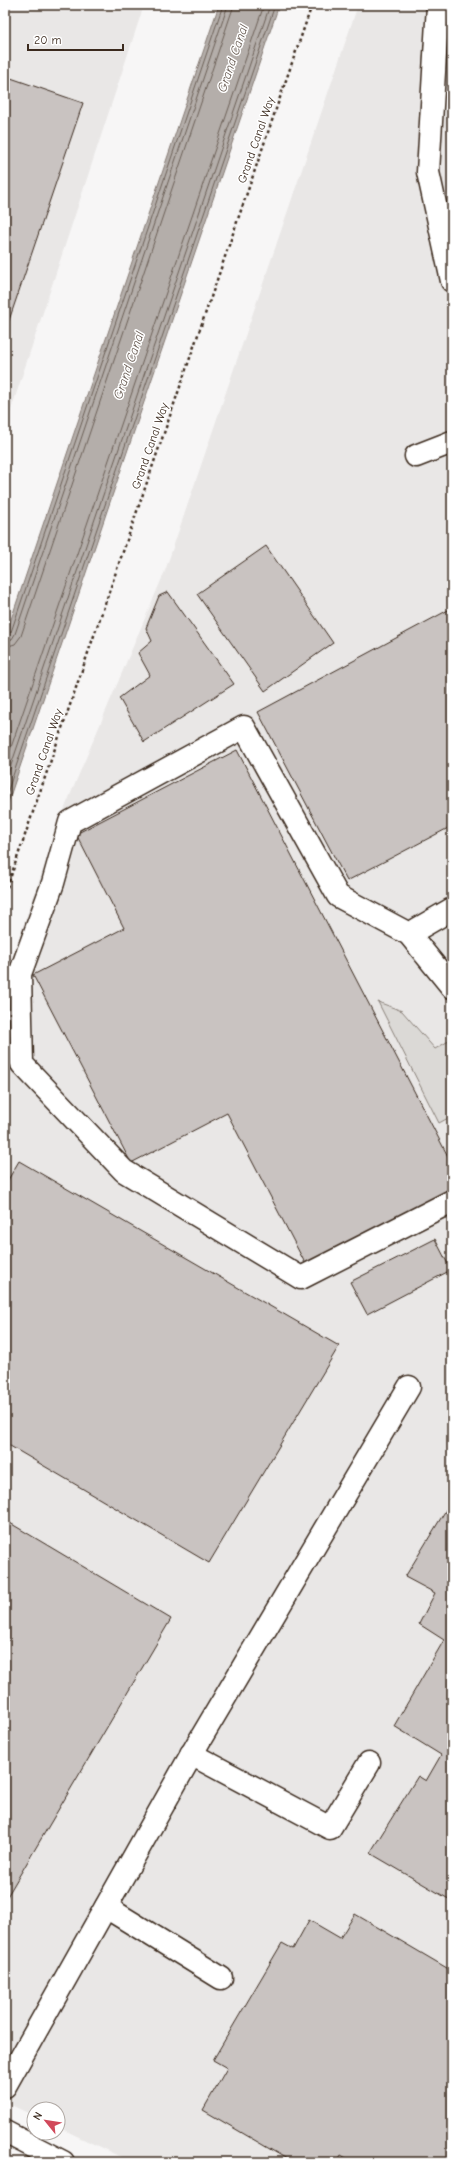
<svg xmlns="http://www.w3.org/2000/svg" width="457" height="2167" viewBox="0 0 457 2167" font-family="'Comic Neue',sans-serif">
<rect width="100%" height="100%" fill="#f7f6f6"/>
<filter id="ink" filterUnits="userSpaceOnUse"><feTurbulence type="fractalNoise" baseFrequency=".025" numOctaves="2"/><feDisplacementMap in="SourceGraphic" scale="8" xChannelSelector="R" yChannelSelector="G"/><feConvolveMatrix kernelMatrix="1 2 1 2 8 2 1 2 1" color-interpolation-filters="sRGB"/></filter>
<g filter="url(#ink)">
<g fill="#e9e7e6">
<path d="M 5,5 L 144,5 L 5,428 Z"/>
<path d="M 358,5 L 452,5 L 452,2162 L 131,2162 L 58,2127 L 58,2109 L 34,2109 L 34,2116 L 5,2102 L 5,977 L 66,805 L 165,571 Z"/>
</g>
<path fill="#dbd9d6" stroke="#8b827a" d="M 378,1002 L 402,1011 L 435,1049 L 452,1039 L 452,1116 L 439,1123 Z"/>
<path fill="#b4aeaa" stroke="#847972" d="M 219,5 L 279,5 L 5,811 L 5,637 Z"/>
<g fill="none" stroke-linecap="round" stroke-linejoin="round">
<g stroke="#6b5f56" stroke-width="1">
<path d="M 5,636 L 11,632 L 223,5"/>
<path d="M 5,641 L 12,639 L 15,634 L 228,5"/>
<path d="M 5,647 L 15,644 L 21,636 L 234,5"/>
<path d="M 5,765 L 264,5"/>
<path d="M 5,783 L 270,5"/>
<path d="M 5,799 L 275,5"/>
</g>
</g>
<g fill="#c9c3c1" stroke="#3b2a1e">
<path d="M 5,76 L 83,103 L 5,332 Z"/>
<path d="M 266,546 L 333,643 L 265,691 L 197,594 Z"/>
<path d="M 168,592 L 234,684 L 144,742 L 119,698 L 150,675 L 138,653 L 152,641 L 146,628 L 159,596 Z"/>
<path d="M 452,608 L 452,826 L 347,881 L 258,712 Z"/>
<path d="M 237,750 L 452,1164 L 452,1189 L 306,1265 L 227,1113 L 131,1163 L 33,975 L 124,928 L 76,834 Z"/>
<path d="M 19,1161 L 339,1346 L 209,1563 L 5,1443 L 5,1185 Z"/>
<path d="M 435,1239 L 451,1270 L 367,1314 L 350,1282 Z"/>
<path d="M 452,1500 L 452,1901 L 370,1853 L 418,1776 L 426,1781 L 441,1755 L 394,1726 L 444,1640 L 419,1624 L 435,1593 L 405,1577 Z"/>
<path d="M 5,1520 L 171,1619 L 5,1900 Z"/>
<path d="M 355,1914 L 452,1971 L 452,2162 L 353,2162 L 341,2155 L 337,2162 L 292,2162 L 203,2110 L 227,2068 L 213,2060 L 282,1943 L 293,1949 L 309,1920 L 340,1938 Z"/>
</g>
<g fill="none" stroke-linecap="round" stroke-linejoin="round">
<g stroke="#3b2a1e" stroke-width="25">
<g id="minor">
<path d="M 438,5 L 428,172 L 452,281"/>
<path d="M 416,456 L 452,442"/>
<path d="M 409,934 L 452,909"/>
<path d="M 452,987 L 409,934 L 338,896 L 244,727 L 70,822 L 53,883 L 20,974 L 22,1064 L 124,1171 L 301,1278 L 452,1201"/>
<path d="M 191,1754 L 330,1828 L 369,1763"/>
<path d="M 106,1907 L 221,1978"/>
<path d="M 5,2086 L 198,1743 L 409,1387"/>
<path d="M 5,2132 L 63,2162"/>
</g>
</g>
<path stroke="#3b2a1e" stroke-width="2.5" stroke-dasharray="3 3" stroke-linecap="butt" d="M 5,893 L 312,5"/>
<use href="#minor" stroke="#fff" stroke-width="22"/>
</g>
</g>
<g text-anchor="middle" stroke-width="3" stroke-linejoin="round" paint-order="stroke">
<g font-size="12" fill="#3b2a1e" stroke="#fff">
<text transform="translate(256 140) rotate(-71)" y="4">Grand Canal Way</text>
<text transform="translate(150 446) rotate(-71)" y="4">Grand Canal Way</text>
<text transform="translate(44 752) rotate(-71)" y="4">Grand Canal Way</text>
</g>
<g font-size="13" font-style="italic" fill="#65584f" stroke="#fff">
<text transform="translate(232 58) rotate(-71)" y="5">Grand Canal</text>
<text transform="translate(128 365) rotate(-71)" y="5">Grand Canal</text>
</g>
</g>
<rect width="457" height="2167" fill="none" stroke="#fff" stroke-width="20"/>
<rect x="10" y="10" width="437" height="2147" fill="none" stroke="#3b2a1e" stroke-width="1.5" filter="url(#ink)"/>
<g transform="translate(46 2121) rotate(300)"><circle r="19" fill="#ffffff" stroke="#b1aaa5"/>
<path d="M0-3L7 15L0 10L-7 15Z" fill="#d1495b"/>
<text y="-6" font-size="11" font-weight="bold" text-anchor="middle" fill="#3b2a1e">N</text>
</g>
<path d="M28 44v6h95v-6" fill="none" stroke="#3b2a1e" stroke-width="2"/>
<text x="34" y="44" font-size="12" fill="#3b2a1e" stroke="#ffffff" stroke-width="3" paint-order="stroke">20 m</text>
</svg>
